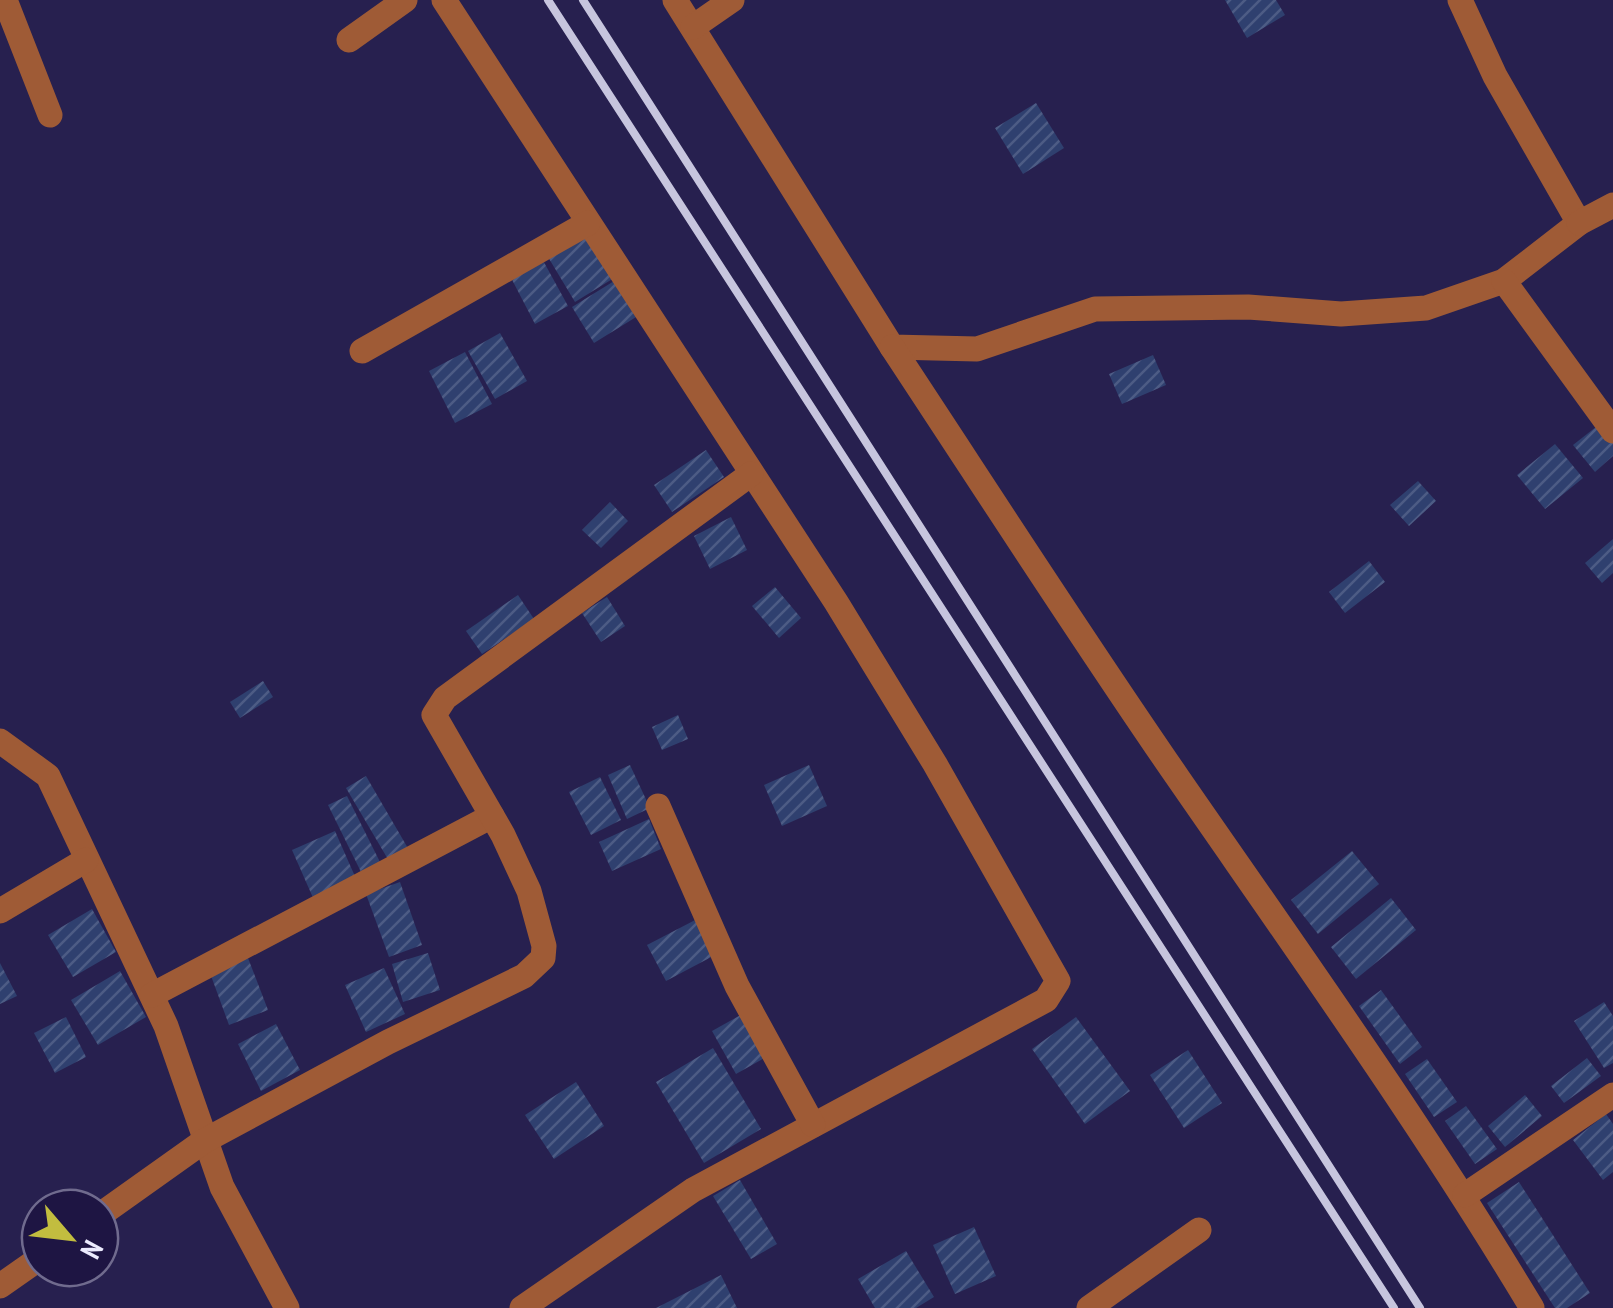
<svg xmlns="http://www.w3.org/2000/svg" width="1613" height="1308" viewBox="0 0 1613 1308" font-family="'PT Sans Narrow',sans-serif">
<defs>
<pattern id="building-hatch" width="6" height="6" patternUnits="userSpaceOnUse" patternTransform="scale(2.5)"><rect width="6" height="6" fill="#2f406f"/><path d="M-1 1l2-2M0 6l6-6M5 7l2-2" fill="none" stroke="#4d5c85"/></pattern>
</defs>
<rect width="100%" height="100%" fill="#27204f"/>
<g fill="url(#building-hatch)">
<path d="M 1225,0 L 1276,0 L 1285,15 L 1247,38 Z"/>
<path d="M 1036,103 L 1064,148 L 1023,174 L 995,128 Z"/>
<path d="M 583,228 L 614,278 L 575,302 L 545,252 Z"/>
<path d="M 540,255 L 568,306 L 535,324 L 508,272 Z"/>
<path d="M 619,278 L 641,314 L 594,343 L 572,307 Z"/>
<path d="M 500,333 L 527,381 L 495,399 L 468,351 Z"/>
<path d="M 465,352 L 492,404 L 455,423 L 429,371 Z"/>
<path d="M 1153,355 L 1166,385 L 1122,404 L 1109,374 Z"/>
<path d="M 1601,423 L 1613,438 L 1613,456 L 1595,472 L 1573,445 Z"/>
<path d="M 1555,444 L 1583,478 L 1545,509 L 1517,475 Z"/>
<path d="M 706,450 L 724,477 L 672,512 L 654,485 Z"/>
<path d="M 1418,481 L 1436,501 L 1409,526 L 1390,505 Z"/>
<path d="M 610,502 L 628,521 L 601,548 L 582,530 Z"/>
<path d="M 731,517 L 747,550 L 710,569 L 694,536 Z"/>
<path d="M 1613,539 L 1613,573 L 1602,583 L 1585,563 Z"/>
<path d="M 1369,561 L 1385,582 L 1345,613 L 1329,592 Z"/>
<path d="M 775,587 L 801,618 L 779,638 L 752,606 Z"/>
<path d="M 518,595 L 534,619 L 482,654 L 466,631 Z"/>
<path d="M 607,597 L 625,626 L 601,642 L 582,613 Z"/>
<path d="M 263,681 L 273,697 L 240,718 L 230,702 Z"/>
<path d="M 678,715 L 688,739 L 662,750 L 652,727 Z"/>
<path d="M 630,765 L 650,808 L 627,819 L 608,775 Z"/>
<path d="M 809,765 L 827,806 L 782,826 L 764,785 Z"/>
<path d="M 366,776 L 409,850 L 389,861 L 346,788 Z"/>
<path d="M 600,777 L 621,820 L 591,835 L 569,792 Z"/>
<path d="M 347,796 L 381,864 L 362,874 L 328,805 Z"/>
<path d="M 649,819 L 661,849 L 612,871 L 599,842 Z"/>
<path d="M 335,831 L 357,881 L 314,900 L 292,850 Z"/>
<path d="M 1352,851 L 1379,884 L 1318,934 L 1291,900 Z"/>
<path d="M 400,882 L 422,945 L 389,957 L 366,894 Z"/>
<path d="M 1391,898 L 1416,930 L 1356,979 L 1331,947 Z"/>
<path d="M 92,909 L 116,952 L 73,977 L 48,935 Z"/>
<path d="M 699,918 L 717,954 L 666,981 L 647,945 Z"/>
<path d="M 428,953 L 440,990 L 403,1002 L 392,964 Z"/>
<path d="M 248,958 L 268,1010 L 229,1025 L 210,973 Z"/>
<path d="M 0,963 L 17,996 L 0,1004 Z"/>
<path d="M 384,968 L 405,1014 L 366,1032 L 345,985 Z"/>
<path d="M 120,971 L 146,1017 L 98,1045 L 71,1000 Z"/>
<path d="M 1381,990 L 1422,1047 L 1400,1064 L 1359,1006 Z"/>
<path d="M 1604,1002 L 1613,1016 L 1613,1063 L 1604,1068 L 1574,1021 Z"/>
<path d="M 746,1012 L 770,1055 L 736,1074 L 712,1031 Z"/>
<path d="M 66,1017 L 86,1057 L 55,1073 L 34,1033 Z"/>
<path d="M 1076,1017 L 1130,1091 L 1085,1124 L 1032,1049 Z"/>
<path d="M 276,1024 L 300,1070 L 261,1091 L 238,1044 Z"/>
<path d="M 713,1048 L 761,1129 L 704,1163 L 656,1082 Z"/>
<path d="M 1188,1050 L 1222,1103 L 1184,1128 L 1150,1075 Z"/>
<path d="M 1587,1058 L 1601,1076 L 1564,1103 L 1551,1086 Z"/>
<path d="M 1427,1059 L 1457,1102 L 1434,1117 L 1405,1074 Z"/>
<path d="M 576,1082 L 604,1126 L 554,1159 L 525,1115 Z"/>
<path d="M 1525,1095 L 1542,1116 L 1505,1147 L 1488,1126 Z"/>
<path d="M 1466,1106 L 1497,1149 L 1475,1164 L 1445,1121 Z"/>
<path d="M 1606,1114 L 1613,1124 L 1613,1172 L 1603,1180 L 1573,1140 Z"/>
<path d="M 740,1180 L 777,1244 L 751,1259 L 713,1196 Z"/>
<path d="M 1519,1182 L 1590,1293 L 1567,1308 L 1555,1308 L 1487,1203 Z"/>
<path d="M 974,1227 L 996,1276 L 955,1294 L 933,1245 Z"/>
<path d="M 906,1251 L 934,1297 L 916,1308 L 875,1308 L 858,1279 Z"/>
<path d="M 721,1275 L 737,1308 L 656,1308 Z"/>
</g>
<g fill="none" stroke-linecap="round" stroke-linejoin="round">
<g stroke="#9f5b36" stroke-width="25">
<path d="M 5,0 L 50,115"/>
<path d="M 444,0 L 836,602 L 935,764 L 1058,981 L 1046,1000 L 693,1190 L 522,1308"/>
<path d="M 675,0 L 892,347 L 977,349 L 1095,309 L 1248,307 L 1341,314 L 1426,308 L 1504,281 L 1579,223 L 1495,76 L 1460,0"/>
<path d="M 693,27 L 732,0"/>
<path d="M 349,40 L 405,0"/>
<path d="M 1579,223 L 1613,205"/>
<path d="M 1504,281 L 1613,431"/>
<path d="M 892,347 C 987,491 1080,636 1178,778 C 1299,953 1422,1125 1532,1308"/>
<path d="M 362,351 L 588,223"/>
<path d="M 0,741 L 48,776 L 166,1026 L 222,1187 L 287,1308"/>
<path d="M 658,806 L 737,986 L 813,1125"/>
<path d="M 0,911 L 86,860"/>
<path d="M 152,995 L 492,816"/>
<path d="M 1465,1195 L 1613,1095"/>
<path d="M 100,1215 L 204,1141 L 388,1042 L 524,976 L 543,958 L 544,946 L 529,891 L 503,835 L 434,715 L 445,698 L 751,474"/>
<path d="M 0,1286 L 40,1258"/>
<path d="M 1089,1308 L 1199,1230"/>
</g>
<g stroke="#c7c5de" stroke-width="8">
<path d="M 548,0 L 1394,1308"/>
<path d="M 583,0 L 1420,1308"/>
</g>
</g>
<g transform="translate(70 1238) rotate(118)"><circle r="48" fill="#1e1543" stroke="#706b8e" stroke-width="2.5"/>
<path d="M0-8L18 38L0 25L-18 38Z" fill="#c2bd3f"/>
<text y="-15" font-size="28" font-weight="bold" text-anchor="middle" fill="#ecebfe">N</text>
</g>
</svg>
